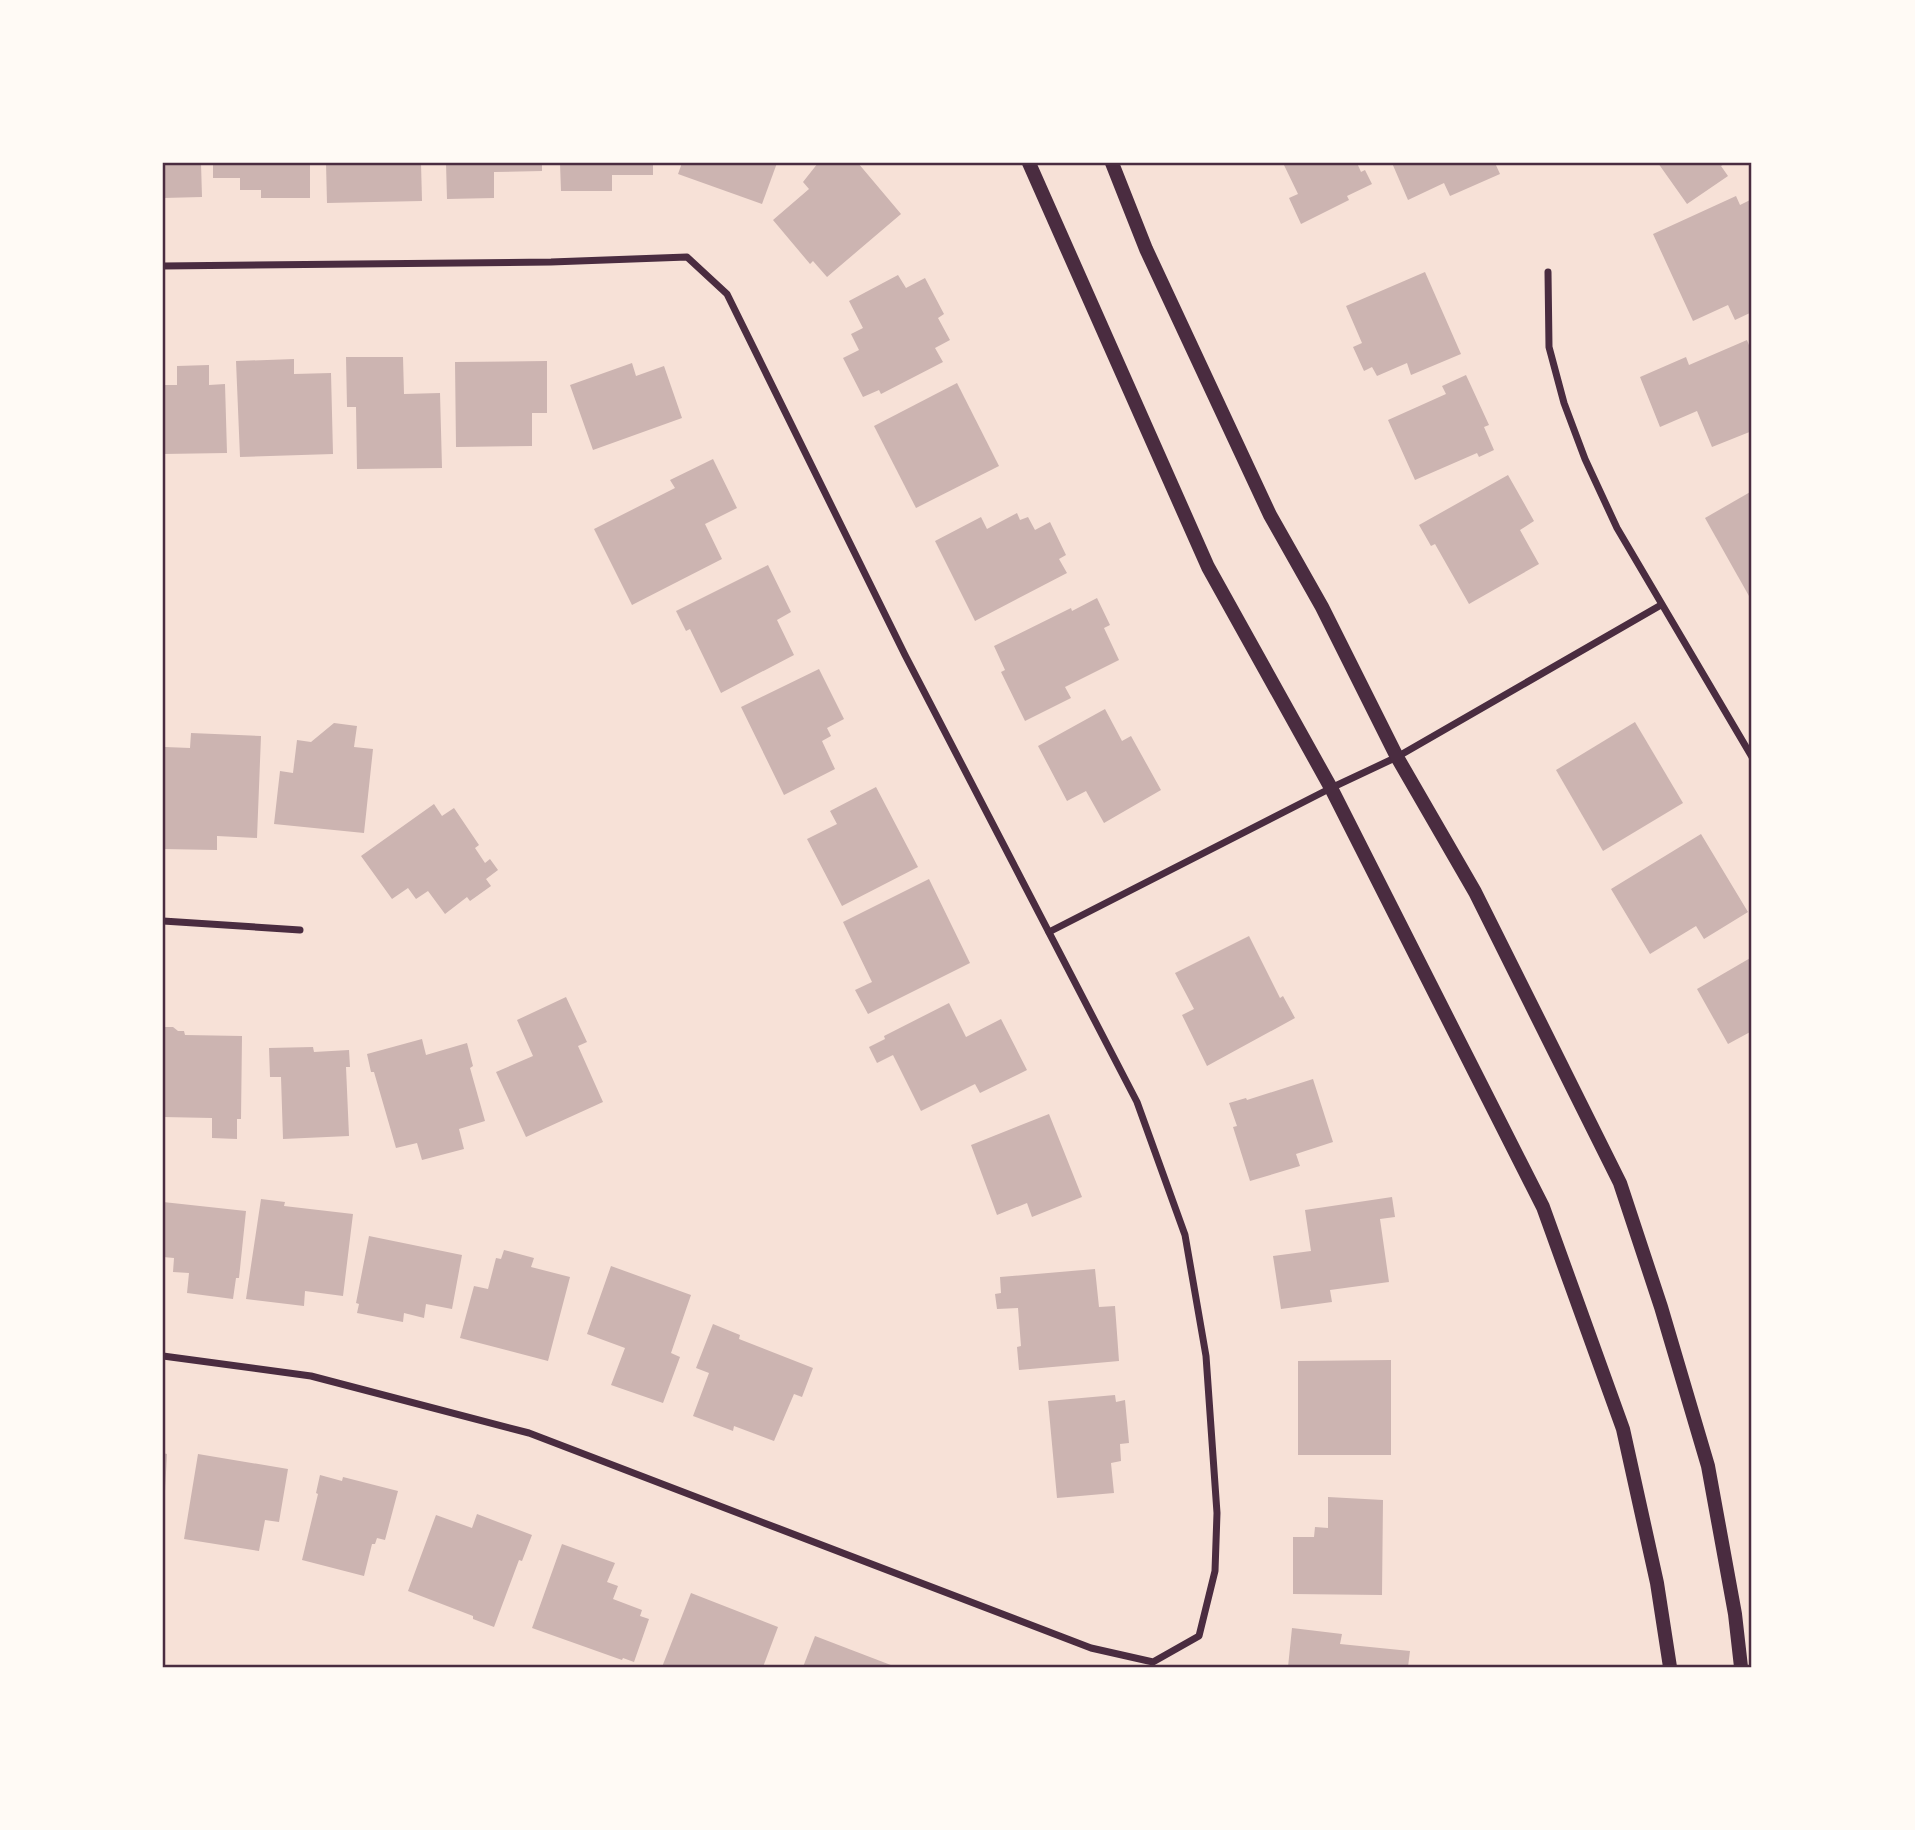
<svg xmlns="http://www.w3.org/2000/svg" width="1915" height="1830" viewBox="0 0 1915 1830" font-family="'Varela Round',sans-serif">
<rect width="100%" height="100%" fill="#f7e1d7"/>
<g fill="#ccb4b1">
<path d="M 163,163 L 201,163 L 202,197 L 163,198 Z"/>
<path d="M 213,163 L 310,163 L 310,198 L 261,198 L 261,190 L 240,190 L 240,178 L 213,178 Z"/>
<path d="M 326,163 L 421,163 L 422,201 L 327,203 Z"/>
<path d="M 446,163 L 542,163 L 542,171 L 494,172 L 494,198 L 447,199 Z"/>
<path d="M 560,163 L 653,163 L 653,175 L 612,175 L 612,191 L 561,191 Z"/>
<path d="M 682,163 L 777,163 L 762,204 L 678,174 Z"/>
<path d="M 818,163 L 858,163 L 901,214 L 827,277 L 813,261 L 810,264 L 773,220 L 809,189 L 803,182 Z"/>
<path d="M 1283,163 L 1357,163 L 1361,172 L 1365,170 L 1372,184 L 1347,196 L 1349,200 L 1301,224 L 1289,198 L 1298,194 Z"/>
<path d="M 1392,163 L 1495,163 L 1500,174 L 1450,196 L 1444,183 L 1408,200 Z"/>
<path d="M 1658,163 L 1726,163 L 1721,166 L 1728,176 L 1687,204 Z"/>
<path d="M 1736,196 L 1740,205 L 1752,199 L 1752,291 L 1749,292 L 1752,299 L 1752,312 L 1735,320 L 1728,305 L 1693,321 L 1653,234 Z"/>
<path d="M 1425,272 L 1461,354 L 1411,375 L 1407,363 L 1377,376 L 1372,367 L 1364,371 L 1353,347 L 1362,343 L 1346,306 Z"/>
<path d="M 898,275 L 906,288 L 925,278 L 944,314 L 938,318 L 950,340 L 935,348 L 943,362 L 881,394 L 879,390 L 863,397 L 843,358 L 859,350 L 851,334 L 863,328 L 849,301 Z"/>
<path d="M 1747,340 L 1752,353 L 1752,431 L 1712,447 L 1697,411 L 1660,427 L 1640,377 L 1686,357 L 1689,365 Z"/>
<path d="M 346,357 L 403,357 L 404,394 L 440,393 L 442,468 L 357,469 L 356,407 L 347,407 Z"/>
<path d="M 294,359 L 294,374 L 331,373 L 333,454 L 240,457 L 236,361 Z"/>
<path d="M 547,361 L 547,413 L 532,413 L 532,446 L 456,447 L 455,362 Z"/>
<path d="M 632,363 L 636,376 L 664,366 L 682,418 L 593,450 L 570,385 Z"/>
<path d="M 209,365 L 209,385 L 225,384 L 227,453 L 163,454 L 163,385 L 177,385 L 177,366 Z"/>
<path d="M 1466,375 L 1489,425 L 1484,427 L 1494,450 L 1479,457 L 1477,453 L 1415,480 L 1388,420 L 1446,394 L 1442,386 Z"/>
<path d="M 957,383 L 999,466 L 916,508 L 874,426 Z"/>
<path d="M 713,459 L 737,508 L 705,524 L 722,559 L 632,605 L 594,529 L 675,488 L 670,480 Z"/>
<path d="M 1508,475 L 1534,521 L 1520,530 L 1539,564 L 1469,604 L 1435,544 L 1431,546 L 1419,525 Z"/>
<path d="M 1752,491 L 1752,594 L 1749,596 L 1705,518 Z"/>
<path d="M 1017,513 L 1020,520 L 1028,517 L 1035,530 L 1050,522 L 1066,555 L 1059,559 L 1067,573 L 975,621 L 935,541 L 981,517 L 987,529 Z"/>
<path d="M 768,565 L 791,612 L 777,620 L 794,655 L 721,693 L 690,629 L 686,631 L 676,611 Z"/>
<path d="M 1097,598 L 1110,625 L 1104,628 L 1119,660 L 1065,687 L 1071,698 L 1025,721 L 1001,672 L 1005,670 L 994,646 L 1071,608 L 1072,611 Z"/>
<path d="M 819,669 L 844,719 L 827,728 L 831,736 L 822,741 L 835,769 L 784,795 L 741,707 Z"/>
<path d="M 1105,709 L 1122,741 L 1131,736 L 1161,790 L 1104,823 L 1086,791 L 1067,801 L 1038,746 Z"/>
<path d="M 1635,722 L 1683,803 L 1603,851 L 1556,770 Z"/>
<path d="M 334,723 L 357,726 L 354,747 L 373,749 L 364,833 L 274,824 L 280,771 L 293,773 L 297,740 L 311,742 Z"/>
<path d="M 191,733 L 261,736 L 257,838 L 217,836 L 217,850 L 163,849 L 165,747 L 190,748 Z"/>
<path d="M 876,787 L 918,867 L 842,906 L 807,839 L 837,824 L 830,811 Z"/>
<path d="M 434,804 L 442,816 L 454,808 L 479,845 L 475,848 L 485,863 L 490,859 L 498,870 L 486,879 L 491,886 L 470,901 L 467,897 L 445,914 L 428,891 L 416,899 L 408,888 L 392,899 L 361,856 Z"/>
<path d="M 1701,834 L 1748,912 L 1704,939 L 1696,926 L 1650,954 L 1611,889 Z"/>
<path d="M 929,879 L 970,963 L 868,1014 L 855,990 L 872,982 L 843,922 Z"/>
<path d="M 1249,936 L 1280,998 L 1283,996 L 1295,1018 L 1207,1066 L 1182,1015 L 1194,1009 L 1175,973 Z"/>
<path d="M 1752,957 L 1752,1031 L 1728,1044 L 1697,989 Z"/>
<path d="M 566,997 L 587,1042 L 578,1046 L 603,1102 L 526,1137 L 496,1072 L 533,1056 L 517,1020 Z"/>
<path d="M 949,1003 L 966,1037 L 1001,1019 L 1027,1070 L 980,1093 L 975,1084 L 921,1111 L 893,1055 L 877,1063 L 869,1047 L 885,1039 L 884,1036 Z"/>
<path d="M 163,1027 L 173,1027 L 178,1031 L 184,1031 L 185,1035 L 242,1036 L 241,1119 L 237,1119 L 237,1139 L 212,1138 L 212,1118 L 163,1117 Z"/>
<path d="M 422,1039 L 426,1055 L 467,1043 L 473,1066 L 470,1068 L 485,1121 L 459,1129 L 464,1149 L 422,1160 L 417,1143 L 396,1148 L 374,1072 L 371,1072 L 367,1054 Z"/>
<path d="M 313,1047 L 314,1052 L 349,1050 L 350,1067 L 346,1067 L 349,1136 L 283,1139 L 281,1077 L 270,1077 L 269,1048 Z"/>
<path d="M 1313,1079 L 1333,1142 L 1296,1154 L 1300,1166 L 1250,1181 L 1233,1127 L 1237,1126 L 1229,1103 L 1246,1098 L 1247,1100 Z"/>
<path d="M 1049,1114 L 1082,1197 L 1032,1217 L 1027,1203 L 997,1215 L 971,1145 Z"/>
<path d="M 1392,1197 L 1395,1217 L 1380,1219 L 1389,1282 L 1330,1290 L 1332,1302 L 1281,1309 L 1273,1256 L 1311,1251 L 1305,1210 Z"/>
<path d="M 261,1199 L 285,1202 L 284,1206 L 353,1214 L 343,1296 L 305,1291 L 304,1306 L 246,1299 Z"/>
<path d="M 163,1202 L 246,1211 L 239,1278 L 236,1278 L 233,1299 L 187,1293 L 189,1273 L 173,1272 L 174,1258 L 163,1257 Z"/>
<path d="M 369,1236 L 462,1255 L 452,1309 L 426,1304 L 424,1318 L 404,1313 L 403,1322 L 357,1313 L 359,1304 L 356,1303 Z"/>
<path d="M 504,1250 L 534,1258 L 531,1267 L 570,1277 L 548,1361 L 460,1338 L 474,1286 L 488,1289 L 496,1258 L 501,1259 Z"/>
<path d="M 611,1266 L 691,1295 L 671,1353 L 680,1357 L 663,1403 L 611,1385 L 625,1348 L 587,1334 Z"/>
<path d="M 1095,1269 L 1099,1307 L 1115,1306 L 1119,1361 L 1019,1370 L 1017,1347 L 1021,1346 L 1018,1308 L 997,1309 L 995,1294 L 1001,1293 L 1000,1277 Z"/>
<path d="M 713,1324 L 740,1335 L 739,1339 L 813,1368 L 802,1397 L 794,1394 L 774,1441 L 734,1426 L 733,1431 L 693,1416 L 709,1373 L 696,1368 Z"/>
<path d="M 1391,1360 L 1391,1455 L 1298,1455 L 1298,1361 Z"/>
<path d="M 1115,1395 L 1116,1402 L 1125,1400 L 1129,1443 L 1120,1444 L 1121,1461 L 1111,1463 L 1114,1493 L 1057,1498 L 1048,1401 Z"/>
<path d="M 163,1453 L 167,1454 L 165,1491 L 163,1491 Z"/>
<path d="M 198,1454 L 288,1469 L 279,1522 L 265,1520 L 259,1551 L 184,1539 Z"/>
<path d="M 320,1475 L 342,1481 L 343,1477 L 398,1491 L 385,1540 L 377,1538 L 375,1544 L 372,1544 L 364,1576 L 302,1560 L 318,1494 L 316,1493 Z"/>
<path d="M 1328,1497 L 1383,1500 L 1382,1595 L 1293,1594 L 1293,1537 L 1314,1537 L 1315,1527 L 1328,1528 Z"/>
<path d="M 477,1514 L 532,1535 L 522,1561 L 519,1560 L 494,1627 L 473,1619 L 473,1616 L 408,1591 L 436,1515 L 472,1528 Z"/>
<path d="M 562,1544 L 615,1563 L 607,1582 L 618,1586 L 613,1599 L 642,1610 L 640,1616 L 649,1619 L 634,1662 L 623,1658 L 622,1660 L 532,1628 Z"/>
<path d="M 691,1593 L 778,1627 L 763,1667 L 662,1667 Z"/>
<path d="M 1292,1628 L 1342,1634 L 1340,1644 L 1410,1651 L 1408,1667 L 1288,1667 Z"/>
<path d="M 815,1636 L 896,1667 L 803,1667 Z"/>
</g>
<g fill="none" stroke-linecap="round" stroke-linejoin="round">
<g stroke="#4a2c40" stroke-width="7">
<path d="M 163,266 L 551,262 L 687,257 L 727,294 L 905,655 L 1137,1102 L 1185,1235 L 1206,1356 L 1217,1513 L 1215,1571 L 1199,1636 L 1153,1662 L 1091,1648 L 529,1433 L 311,1376 L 163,1356"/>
<path d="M 1548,272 L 1549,347 L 1564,403 L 1585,459 L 1617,528 L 1752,757"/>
<path d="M 163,921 L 300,930"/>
<path d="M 1049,932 L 1331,788 L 1397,757 L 1661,605"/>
</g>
<g stroke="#4a2c40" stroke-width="14">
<path d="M 1029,163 L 1208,567 L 1331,788 L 1543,1207 L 1623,1429 L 1657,1583 L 1670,1667"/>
<path d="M 1112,163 L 1146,249 L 1270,515 L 1322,607 L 1397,757 L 1475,892 L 1620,1183 L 1661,1307 L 1708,1466 L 1735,1614 L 1741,1667"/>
</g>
</g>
<rect width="1915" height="1830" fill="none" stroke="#fffaf5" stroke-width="329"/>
<rect x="164" y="164" width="1586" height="1502" fill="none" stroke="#4a2c40" stroke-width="2.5"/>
</svg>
